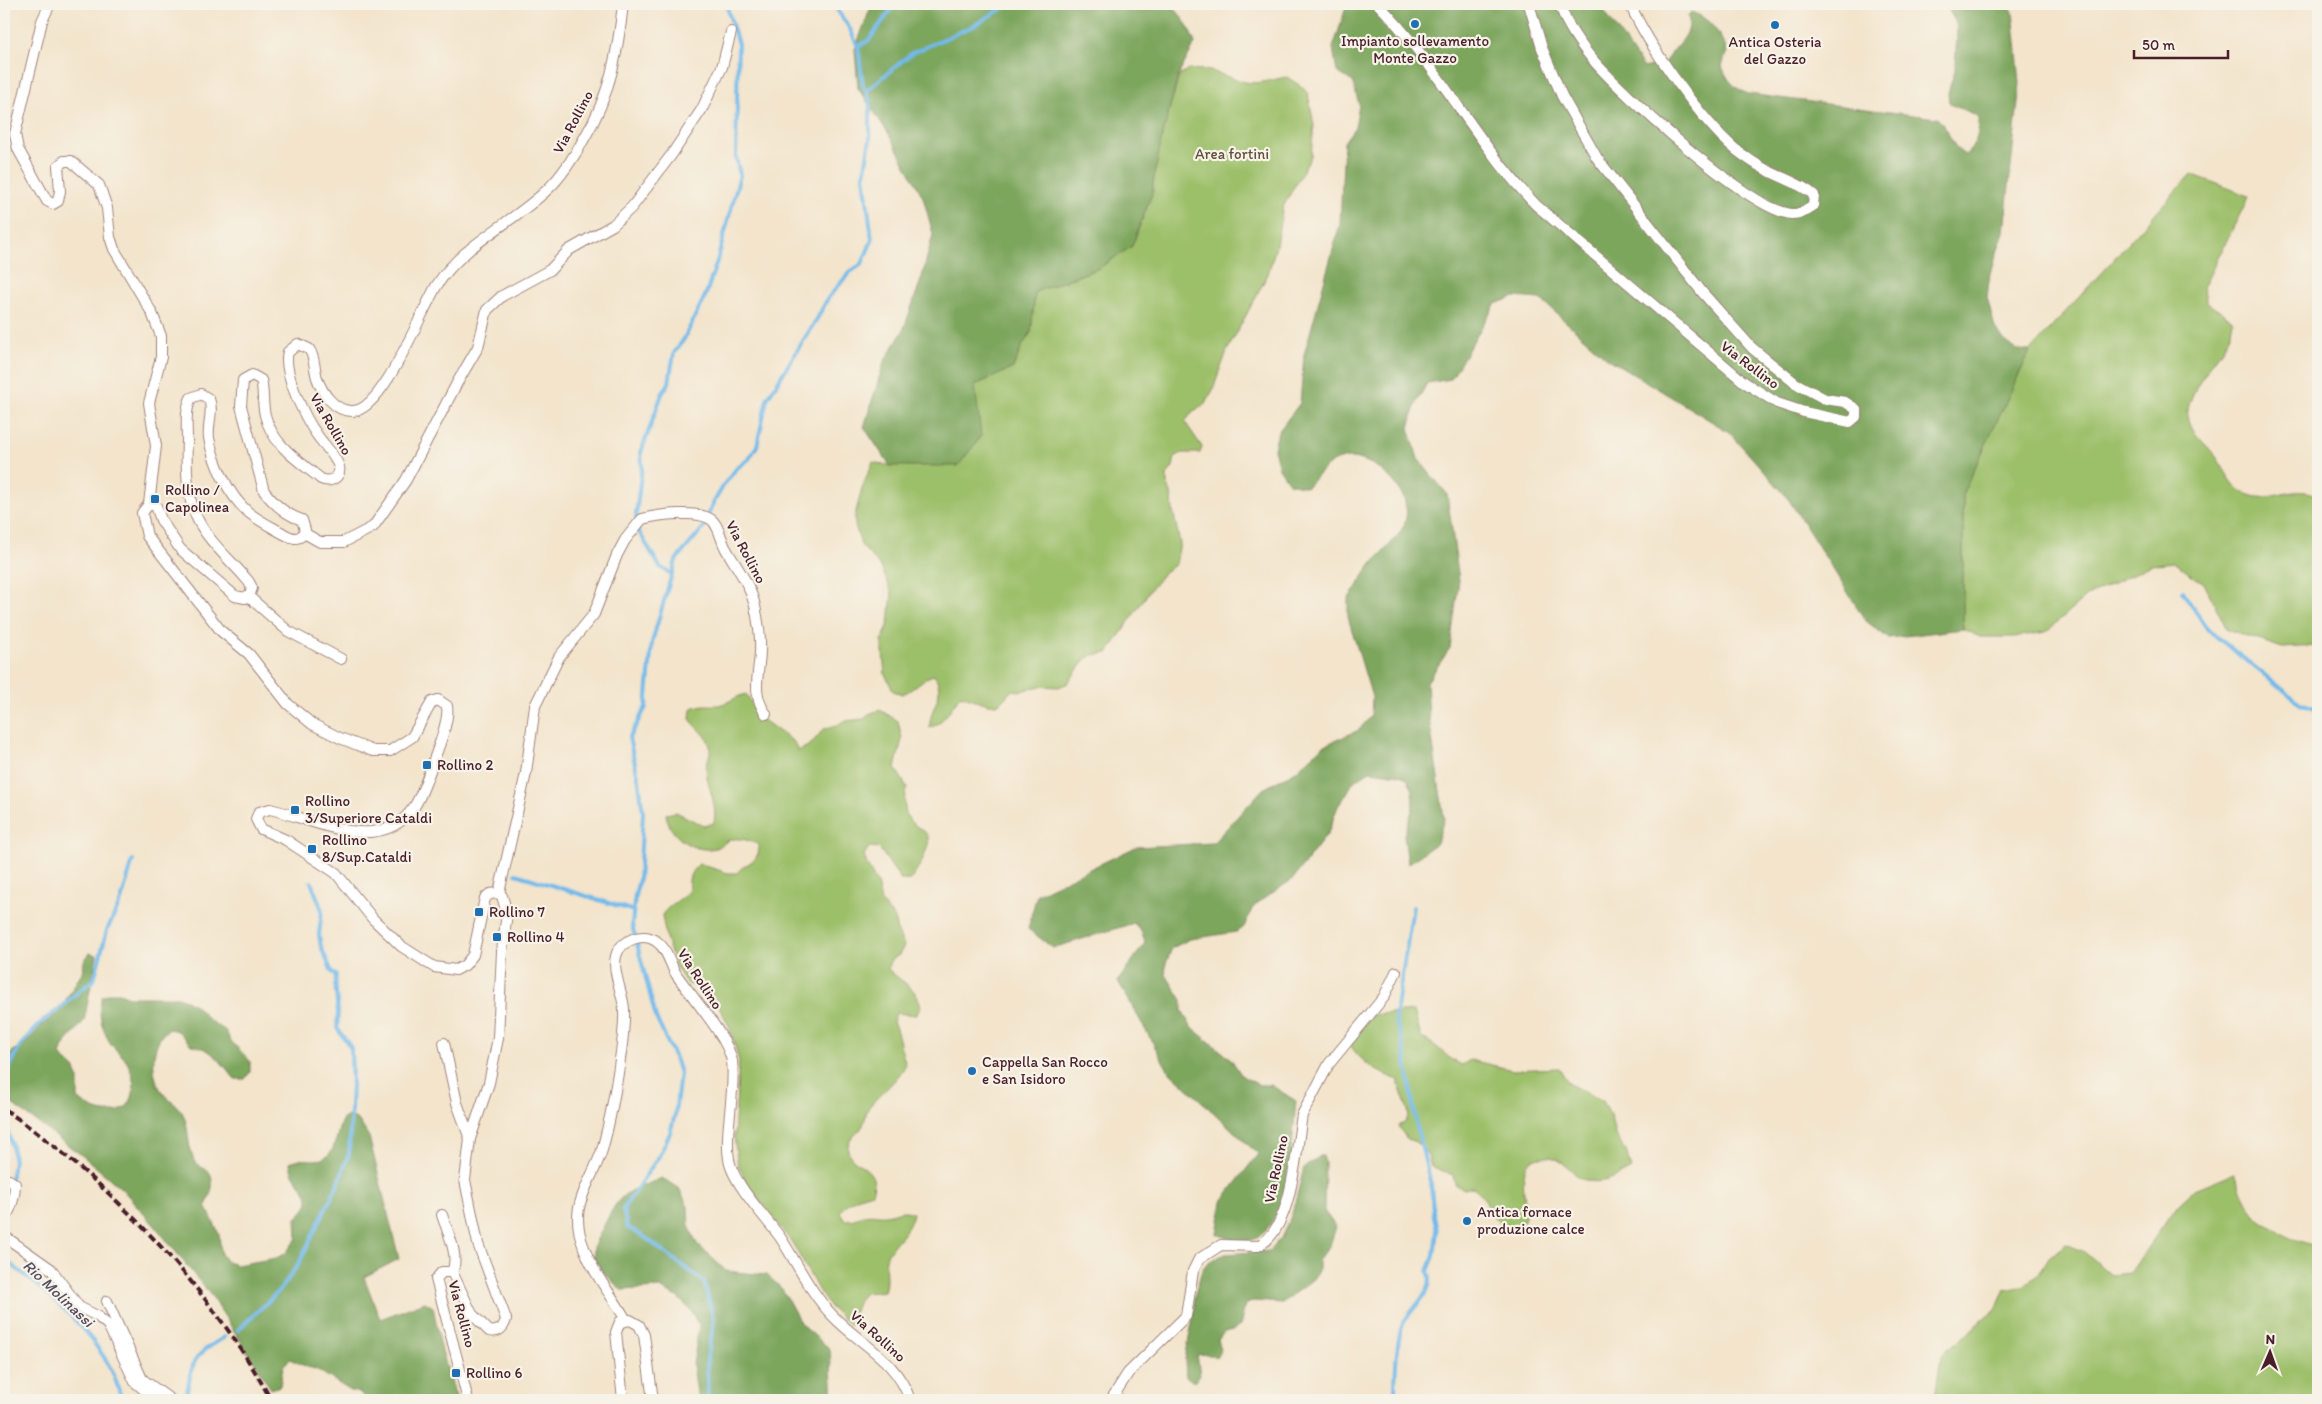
<svg xmlns="http://www.w3.org/2000/svg" width="2322" height="1404" viewBox="0 0 2322 1404" font-family="Itim,sans-serif">
<rect width="100%" height="100%" fill="#f7f3e8"/>
<filter id="ink" filterUnits="userSpaceOnUse"><feTurbulence type="fractalNoise" baseFrequency=".02" numOctaves="2"/><feDisplacementMap in="SourceGraphic" scale="10" xChannelSelector="R" yChannelSelector="G"/><feConvolveMatrix kernelMatrix="1 2 1 2 8 2 1 2 1" color-interpolation-filters="sRGB"/></filter>
<filter id="wash" filterUnits="userSpaceOnUse"><feTurbulence type="fractalNoise" baseFrequency=".0096" numOctaves="4" result="noise"/><feDisplacementMap in="SourceGraphic" scale="20" xChannelSelector="R" yChannelSelector="G"/><feGaussianBlur stdDeviation="1.12" result="paint"/><feColorMatrix in="noise" values="0 0 0 0 0 0 0 0 0 0 0 0 0 0 0 0 0 1.4 0 .05"/><feComposite in="paint" operator="in"/></filter>
<g filter="url(#wash)">
<rect width="100%" height="100%" fill="#f3e4cb"/>
<g fill="#9cbf69" stroke="#736f4a">
<path d="M 1187,70 C 1213,67 1222,77 1245,82 C 1259,85 1273,79 1287,77 L 1302,87 L 1308,94 L 1314,125 L 1311,156 L 1283,207 L 1275,250 L 1268,274 L 1227,351 L 1212,392 L 1203,406 L 1193,411 L 1185,422 L 1202,447 L 1200,453 L 1182,453 L 1175,457 L 1173,467 L 1167,475 L 1167,484 L 1171,493 L 1173,511 L 1180,543 L 1176,564 L 1164,573 L 1148,593 L 1108,653 L 1092,655 L 1085,659 L 1068,683 L 1059,687 L 1040,686 L 1021,691 L 1012,690 L 999,704 L 988,704 L 961,695 C 951,707 945,722 930,728 C 928,708 948,695 934,675 C 921,678 915,690 902,694 L 893,691 L 885,674 L 882,641 L 889,623 L 892,593 L 881,567 L 861,545 L 855,525 L 855,515 L 862,488 L 873,462 L 890,466 L 975,385 L 1013,368 L 1022,346 L 1031,332 L 1035,292 L 1099,268 L 1132,246 L 1153,191 C 1151,162 1171,106 1179,76 Z"/>
<path d="M 2191,174 L 2249,196 L 2203,288 L 2207,303 L 2233,320 C 2232,326 2231,333 2228,339 C 2217,360 2180,399 2189,423 C 2193,434 2210,448 2217,458 C 2226,471 2232,489 2249,495 C 2273,504 2292,483 2318,496 L 2318,646 L 2282,648 L 2227,629 L 2204,583 L 2173,562 L 2151,565 L 2087,596 L 2046,632 L 2015,637 L 1980,637 L 1963,629 L 1963,493 L 2030,351 Z"/>
<path d="M 746,694 L 762,719 L 794,742 L 798,751 L 810,745 L 824,729 L 835,726 L 844,721 L 864,719 L 871,713 L 880,710 L 898,721 L 902,739 L 895,768 L 907,787 C 903,798 903,815 913,824 C 918,828 926,830 928,837 C 931,846 917,872 911,880 L 901,880 L 879,848 L 869,847 L 864,855 L 867,865 L 877,883 L 881,902 L 895,918 L 896,928 L 904,946 L 899,955 L 891,960 L 888,969 C 901,982 918,988 921,1007 L 916,1015 L 896,1013 L 893,1022 C 900,1036 900,1050 906,1064 C 898,1081 881,1092 869,1107 C 865,1113 866,1119 863,1125 C 859,1134 849,1137 848,1147 C 846,1167 882,1164 872,1193 C 858,1197 848,1200 840,1212 L 845,1220 C 854,1220 857,1218 865,1215 C 872,1213 878,1216 885,1215 C 897,1214 901,1208 913,1213 C 910,1231 897,1238 888,1253 C 882,1265 889,1279 884,1291 L 865,1293 L 859,1300 L 850,1325 L 830,1307 L 820,1293 L 793,1244 L 748,1185 L 738,1165 L 734,1137 L 739,1061 L 730,1028 L 716,1000 L 710,993 L 686,983 L 675,965 L 666,938 L 662,915 C 669,904 681,901 689,890 C 688,878 690,872 699,864 L 728,873 L 737,873 C 747,860 759,865 759,845 C 751,841 742,838 733,839 C 726,840 721,847 715,848 C 693,854 668,835 666,814 L 676,812 L 704,826 L 714,823 C 718,804 707,788 706,769 C 706,760 713,754 709,743 C 706,734 696,727 690,719 L 691,709 C 702,703 708,706 719,705 C 729,703 736,696 746,694 Z"/>
<path d="M 1414,1011 L 1421,1038 C 1437,1043 1446,1059 1462,1065 L 1470,1060 L 1513,1070 L 1559,1068 L 1569,1084 L 1603,1101 L 1611,1117 L 1615,1135 L 1626,1150 L 1631,1169 C 1612,1180 1590,1190 1572,1171 C 1566,1165 1559,1159 1550,1157 C 1510,1152 1528,1198 1525,1217 C 1525,1220 1522,1223 1520,1227 C 1484,1227 1495,1202 1473,1187 L 1464,1189 L 1455,1184 L 1453,1175 L 1431,1166 L 1428,1156 L 1423,1149 L 1416,1142 L 1407,1139 L 1398,1126 L 1406,1122 L 1409,1113 L 1399,1086 L 1399,1080 C 1379,1074 1360,1062 1349,1043 L 1372,1015 Z"/>
<path d="M 2234,1173 C 2240,1187 2244,1200 2253,1212 C 2265,1227 2300,1244 2318,1247 L 2318,1400 L 1932,1400 L 1935,1396 L 1941,1357 L 1947,1350 L 1996,1309 L 2005,1290 L 2023,1286 L 2039,1274 L 2049,1257 L 2066,1244 L 2083,1251 L 2111,1275 L 2130,1273 L 2178,1205 L 2195,1189 Z"/>
</g>
<g fill="#7da65d" stroke="#646244">
<path d="M 872,4 L 1172,4 L 1187,25 L 1195,43 L 1178,76 L 1161,142 L 1153,183 L 1153,191 L 1132,246 L 1099,268 L 1035,292 L 1031,332 L 1022,346 L 1013,368 L 975,385 L 981,436 L 958,466 L 890,466 L 864,427 L 884,362 L 903,331 L 922,277 L 933,234 L 923,197 L 889,134 L 858,88 L 855,49 Z"/>
<path d="M 1347,4 L 1599,4 L 1644,68 L 1665,62 C 1674,46 1694,36 1688,16 L 1691,12 C 1710,18 1720,33 1727,51 L 1722,66 C 1727,80 1734,88 1748,94 L 1937,118 C 1949,128 1951,148 1965,155 C 1976,147 1980,130 1979,118 C 1970,110 1958,110 1949,102 L 1948,93 L 1955,70 L 1957,29 L 1955,21 L 1945,4 L 2009,4 L 2013,12 L 2020,83 L 2004,232 L 1990,273 L 1987,297 L 1995,328 L 2005,341 L 2017,350 L 2030,351 L 1963,493 L 1963,629 L 1888,638 L 1866,621 L 1787,497 L 1729,432 L 1607,358 L 1540,299 L 1514,297 L 1495,304 L 1451,379 L 1427,383 L 1415,406 L 1409,428 L 1418,459 L 1447,494 L 1459,580 L 1450,648 L 1427,682 L 1429,718 L 1444,818 L 1437,843 L 1408,864 L 1404,835 L 1413,808 L 1412,788 L 1408,780 L 1400,775 L 1370,771 L 1354,781 L 1344,798 L 1338,806 L 1328,833 L 1293,879 L 1259,902 L 1252,909 L 1244,927 L 1236,932 L 1190,939 L 1172,948 L 1165,966 L 1166,975 L 1182,1000 L 1182,1010 L 1191,1027 L 1231,1059 L 1242,1076 L 1259,1085 L 1271,1085 L 1296,1101 C 1293,1133 1289,1225 1254,1239 C 1242,1244 1229,1239 1217,1234 L 1222,1201 L 1258,1154 L 1168,1070 L 1118,981 L 1145,943 L 1142,932 L 1134,923 L 1053,948 L 1028,929 L 1037,894 L 1136,847 L 1213,843 L 1263,789 L 1296,771 L 1323,746 L 1359,730 L 1371,716 L 1372,697 L 1348,617 L 1348,599 C 1357,588 1363,575 1372,564 C 1381,553 1402,535 1405,522 C 1416,489 1365,446 1335,461 C 1324,466 1315,479 1307,487 L 1289,483 L 1279,468 L 1274,449 L 1278,432 L 1300,403 L 1304,355 L 1340,224 L 1344,142 L 1355,127 L 1359,105 L 1353,82 L 1337,72 L 1333,48 Z"/>
<path d="M 90,953 L 97,955 L 84,1021 L 63,1046 L 60,1055 L 75,1069 L 78,1078 L 78,1098 C 86,1105 94,1111 105,1112 C 135,1116 139,1086 128,1064 C 124,1056 116,1051 111,1044 C 102,1031 97,1011 102,997 L 110,993 L 120,993 L 129,997 L 178,997 L 188,1001 L 196,1006 L 209,1020 L 226,1031 L 230,1040 L 250,1061 L 250,1072 L 245,1079 L 235,1079 C 222,1064 212,1047 191,1045 L 178,1031 L 169,1029 C 150,1041 150,1075 162,1092 C 168,1100 179,1106 183,1114 C 192,1134 184,1163 208,1170 C 216,1183 211,1193 206,1206 L 219,1234 L 221,1254 L 227,1262 L 237,1265 L 276,1258 L 285,1254 L 297,1238 L 296,1218 C 326,1193 290,1187 290,1162 C 299,1158 305,1160 314,1160 C 337,1160 335,1136 342,1120 L 350,1115 L 359,1121 L 369,1137 L 399,1259 L 364,1277 L 380,1319 L 425,1302 L 433,1307 L 441,1348 L 457,1400 L 368,1400 L 360,1393 L 351,1391 L 316,1369 L 307,1367 L 290,1359 L 283,1366 L 280,1386 L 271,1389 L 213,1298 L 155,1226 L 122,1189 L 84,1157 L 4,1098 L 4,1078 L 8,1068 L 8,1058 L 14,1050 L 23,1046 L 42,1025 L 58,1013 L 83,971 L 84,961 Z"/>
<path d="M 1320,1156 L 1323,1156 L 1325,1162 L 1324,1211 L 1336,1227 L 1330,1245 L 1318,1261 L 1318,1271 L 1313,1279 L 1282,1303 L 1254,1301 L 1245,1305 L 1241,1324 L 1233,1330 L 1224,1332 L 1218,1340 L 1221,1349 L 1216,1358 L 1207,1354 L 1197,1355 L 1200,1374 L 1195,1382 L 1186,1378 L 1185,1359 L 1195,1307 L 1194,1297 L 1202,1270 L 1208,1262 L 1225,1254 L 1269,1251 L 1281,1238 L 1292,1214 L 1304,1168 Z"/>
<path d="M 662,1178 L 679,1188 L 688,1207 L 689,1226 L 697,1244 L 726,1271 L 767,1275 L 782,1289 L 801,1324 L 830,1349 L 833,1400 L 698,1400 L 693,1365 L 699,1326 L 690,1309 L 677,1297 L 660,1288 L 621,1290 L 594,1263 C 593,1240 595,1245 604,1226 C 620,1191 627,1192 662,1178 Z"/>
</g>
<g fill="none" stroke-linecap="round" stroke-linejoin="round">
<g stroke="#72baea" stroke-width="4">
<path d="M 858,47 L 869,40 L 895,4"/>
<path d="M 866,91 L 912,53 L 971,27 L 1010,4"/>
<path d="M 672,574 L 660,567 L 639,532 L 636,515 L 642,467 L 641,452 L 662,394 L 669,383 L 674,353 L 684,339 L 706,294 L 718,258 L 740,175 L 736,158 L 738,44 L 726,4"/>
<path d="M 2182,591 L 2208,630 L 2300,703 L 2318,709"/>
<path d="M 516,874 L 634,911"/>
<path d="M 4,1085 C 9,1060 23,1039 42,1022 C 47,1017 53,1014 58,1010 C 70,999 80,989 94,980 L 107,930 L 121,901 L 133,860"/>
<path d="M 4,1121 C 18,1156 16,1166 4,1201"/>
<path d="M 4,1259 C 45,1290 88,1325 112,1371 C 116,1380 119,1391 122,1400"/>
<path d="M 238,1330 L 281,1289 L 299,1263 L 339,1182 L 349,1154 L 352,1084 L 351,1048 L 337,1028 L 338,1012 L 335,984 L 336,975 L 332,972 L 321,947 L 319,935 L 322,910 L 311,882"/>
<path d="M 185,1400 C 195,1360 187,1359 225,1337"/>
<path d="M 708,1400 L 707,1359 L 714,1321 L 704,1282 L 643,1236 L 627,1227 L 623,1209 L 659,1156 L 670,1133 L 675,1115 L 680,1073 L 675,1058 L 656,1018 L 632,925 L 635,895 L 639,880 L 643,813 L 639,781 L 629,738 L 646,707 L 652,642 L 676,560 L 705,526 L 711,507 L 725,483 L 737,468 L 749,459 L 757,446 L 767,399 L 818,317 L 828,298 L 850,272 L 862,264 L 872,240 L 864,176 L 870,139 L 870,105 L 867,92 L 863,86 L 858,47 L 850,29 L 833,4"/>
<path d="M 1395,1400 C 1395,1381 1396,1341 1403,1324 C 1411,1306 1437,1292 1428,1271 L 1434,1256 L 1437,1231 L 1433,1211 L 1431,1185 L 1417,1128 L 1403,1044 L 1395,1019 L 1413,907"/>
</g>
</g>
</g>
<g filter="url(#ink)">
<g fill="none" stroke-linecap="round" stroke-linejoin="round">
<g stroke="#9e827b" stroke-width="12">
<g id="minor">
<path d="M 50,4 L 42,21 L 15,134 L 18,149 L 47,201 L 53,204 L 58,201 L 60,191 L 58,166 L 64,161 L 71,161 L 99,185 L 107,208 L 110,237 L 114,249 L 152,313 L 161,336 L 161,357 L 149,403 L 156,446 L 149,504 L 142,513 L 147,536 L 221,631 L 249,654 L 288,704 L 312,724 L 340,738 L 373,751 L 390,751 L 412,737 L 432,702 L 438,700 L 447,706 C 450,721 436,753 431,768 C 426,781 422,795 414,807 C 380,857 314,819 270,809 L 259,812 L 256,819 L 261,829 L 286,840 L 336,873 L 373,919 L 401,946 L 434,967 L 456,970 L 465,965 L 473,955 L 485,898 L 490,894 L 499,893 L 502,896 L 507,913 L 502,951 L 498,1038 L 489,1083 L 470,1139 L 465,1180 L 478,1244 L 506,1319 C 504,1328 498,1333 489,1331 L 472,1314 L 452,1272 L 442,1272 L 436,1279 L 468,1400"/>
<path d="M 1378,4 C 1438,65 1476,144 1536,205 L 1744,382 L 1777,403 L 1804,412 L 1850,422 L 1856,417 L 1856,409 L 1845,402 L 1825,399 L 1795,383 L 1752,348 L 1702,292 L 1597,158 L 1562,96 L 1542,48 L 1529,4"/>
<path d="M 1560,4 C 1565,26 1589,57 1605,73 C 1636,105 1751,211 1792,214 C 1800,214 1806,211 1813,206 L 1814,195 C 1799,182 1780,178 1763,168 C 1754,163 1744,156 1735,149 C 1701,120 1648,45 1630,4"/>
<path d="M 149,504 L 156,506 L 161,520 L 180,549 L 235,596 L 245,598 L 250,594 L 252,588 L 249,582 C 232,561 207,541 196,516 C 186,495 186,463 187,440 C 187,427 185,410 191,398 L 201,394 L 209,399 C 214,411 207,425 209,438 C 213,462 229,496 248,512 C 259,521 272,527 284,534 C 293,539 301,541 305,530 L 302,520 C 286,515 274,504 264,491 L 241,406 L 243,380 L 252,375 L 261,380 C 264,391 262,404 265,415 C 272,445 299,461 321,479 C 330,483 341,478 339,467 C 336,456 323,444 317,435 C 305,418 282,372 288,352 L 298,344 L 309,349 C 315,357 314,368 317,378 C 322,393 335,412 353,411 C 383,411 422,309 437,285 C 463,244 513,223 548,189 C 563,175 575,155 585,137 C 610,96 618,51 623,4"/>
<path d="M 304,533 L 320,542 L 344,542 L 373,527 L 406,480 L 457,383 L 478,347 L 487,310 L 502,296 L 550,270 L 569,250 L 613,225 L 632,207 L 672,154 L 702,109 L 722,67 L 731,32"/>
<path d="M 248,596 L 288,631 L 341,659"/>
<path d="M 499,893 L 526,773 L 535,706 L 559,657 L 594,614 L 617,555 L 625,540 L 642,519 C 657,515 701,509 713,521 C 720,529 721,540 726,549 C 737,568 750,584 755,606 C 758,620 761,637 760,652 C 759,675 751,693 766,714"/>
<path d="M 444,1043 L 457,1103 L 470,1139"/>
<path d="M 4,1180 L 9,1180 L 15,1184 C 15,1198 11,1208 4,1221"/>
<path d="M 442,1215 C 447,1231 460,1256 452,1272"/>
<path d="M 4,1236 L 51,1269 L 79,1307 L 97,1316 L 108,1325 L 135,1382 L 156,1400"/>
<path d="M 107,1301 L 142,1379 L 171,1400"/>
<path d="M 626,1320 C 612,1295 594,1275 584,1248 C 567,1204 590,1187 602,1150 C 609,1125 614,1098 618,1073 C 621,1052 625,1030 624,1009 C 623,993 612,972 616,956 C 618,948 625,942 633,939 C 641,936 649,936 656,941 C 667,948 670,964 676,974 C 691,996 728,1037 732,1061 C 736,1093 723,1136 730,1164 C 736,1186 766,1218 780,1237 C 797,1263 810,1292 832,1315 C 860,1345 896,1358 910,1400"/>
<path d="M 623,1400 L 616,1332 L 620,1322 L 630,1320 L 639,1325 L 644,1335 L 653,1400"/>
<path d="M 1111,1400 L 1128,1373 L 1186,1316 L 1193,1271 L 1199,1259 L 1221,1245 L 1258,1246 C 1293,1229 1296,1149 1302,1115 L 1329,1064 L 1384,997 L 1396,972"/>
</g>
</g>
<use href="#minor" stroke="#fff" stroke-width="10"/>
<path stroke="#4a1f2b" stroke-width="4" stroke-dasharray="8 4" stroke-linecap="butt" d="M 4,1109 C 108,1180 212,1289 271,1400"/>
</g>
</g>
<g fill="#1f6fb2" stroke="#f7f3e8" stroke-width="2">
<circle cx="1415" cy="24" r="5"/>
<circle cx="1775" cy="25" r="5"/>
<rect x="150" y="494" width="10" height="10" rx="2.5"/>
<rect x="422" y="760" width="10" height="10" rx="2.5"/>
<rect x="290" y="805" width="10" height="10" rx="2.5"/>
<rect x="307" y="844" width="10" height="10" rx="2.5"/>
<rect x="474" y="907" width="10" height="10" rx="2.5"/>
<rect x="492" y="932" width="10" height="10" rx="2.5"/>
<circle cx="972" cy="1071" r="5"/>
<circle cx="1467" cy="1221" r="5"/>
<rect x="451" y="1368" width="10" height="10" rx="2.5"/>
</g>
<g text-anchor="middle" stroke-width="4.5" stroke-linejoin="round" paint-order="stroke">
<g font-size="15" fill="#4a1f2b" stroke="#f7f3e8" text-anchor="start">
<text x="1415" y="46" text-anchor="middle">Impianto sollevamento<tspan x="1415" dy="17">Monte Gazzo</tspan></text>
<text x="1775" y="47" text-anchor="middle">Antica Osteria<tspan x="1775" dy="17">del Gazzo</tspan></text>
<text x="165" y="495">Rollino /<tspan x="165" dy="17">Capolinea</tspan></text>
<text x="437" y="770">Rollino 2</text>
<text x="305" y="806">Rollino<tspan x="305" dy="17">3/Superiore Cataldi</tspan></text>
<text x="322" y="845">Rollino<tspan x="322" dy="17">8/Sup.Cataldi</tspan></text>
<text x="489" y="917">Rollino 7</text>
<text x="507" y="942">Rollino 4</text>
<text x="982" y="1067">Cappella San Rocco<tspan x="982" dy="17">e San Isidoro</tspan></text>
<text x="1477" y="1217">Antica fornace<tspan x="1477" dy="17">produzione calce</tspan></text>
<text x="466" y="1378">Rollino 6</text>
</g>
<g font-size="15" fill="#4a1f2b" stroke="#f7f3e8">
<text transform="translate(573 122) rotate(-62)" y="5">Via Rollino</text>
<text transform="translate(1750 365) rotate(37)" y="5">Via Rollino</text>
<text transform="translate(331 424) rotate(60)" y="5">Via Rollino</text>
<text transform="translate(746 552) rotate(62)" y="5">Via Rollino</text>
<text transform="translate(700 979) rotate(57)" y="5">Via Rollino</text>
<text transform="translate(1276 1169) rotate(-78)" y="5">Via Rollino</text>
<text transform="translate(462 1314) rotate(75)" y="5">Via Rollino</text>
<text transform="translate(878 1336) rotate(42)" y="5">Via Rollino</text>
</g>
<g font-size="15" fill="#634f3e" stroke="#f7f3e8">
<text x="1232" y="159">Area fortini</text>
</g>
<g font-size="16" font-style="italic" fill="#564e64" stroke="#f7f3e8">
<text transform="translate(59 1293) rotate(43)" y="6">Rio Molinassi</text>
</g>
</g>
<rect width="2322" height="1404" fill="none" stroke="#f7f3e8" stroke-width="20"/>
<g transform="translate(2270 1352) rotate(2)" stroke="#f7f3e8" stroke-width="4" paint-order="stroke">
<path d="M0-4L9 19L0 12L-9 19Z" fill="#4a1f2b"/>
<text y="-8" font-size="14" font-weight="bold" text-anchor="middle" fill="#4a1f2b">N</text>
</g>
<path d="M2134 50v8h94v-8" fill="none" stroke="#4a1f2b" stroke-width="2.5"/>
<text x="2142" y="50" font-size="15" fill="#4a1f2b" stroke="#f7f3e8" stroke-width="4" paint-order="stroke">50 m</text>
</svg>
